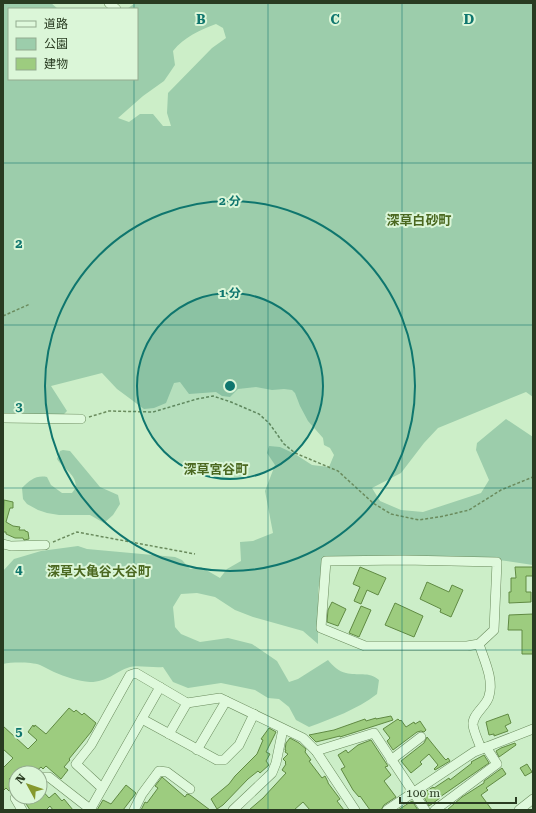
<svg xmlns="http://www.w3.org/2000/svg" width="536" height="813" viewBox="0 0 536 813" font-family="'Roboto Serif','Noto Sans JP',serif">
<rect width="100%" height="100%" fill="#cceec8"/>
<g fill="#9ccdab" fill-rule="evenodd">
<path d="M 3,3 L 51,3 L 58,9 L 9,9 L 9,79 L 137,79 L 137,9 L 127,9 L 135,3 L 533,3 L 533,397 L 526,392 L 438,428 L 424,443 L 401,473 L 372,488 L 380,501 L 401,510 L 423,512 L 481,493 L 489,480 L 476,450 L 477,443 L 506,419 L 533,437 L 533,565 L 499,560 L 323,559 L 318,592 L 318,644 L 303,631 L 253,617 L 235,610 L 215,597 L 197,593 L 181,594 L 173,607 L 175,627 L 181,634 L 200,642 L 228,638 L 252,644 L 277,661 L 289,682 L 298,679 L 328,660 C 332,665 339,672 346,673 C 357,676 369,671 379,680 L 377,694 C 356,710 333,718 309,727 L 296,720 L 289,707 L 279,699 L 268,698 L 255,690 L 221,683 L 188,688 L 173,682 L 163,667 C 154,668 137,665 130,667 C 114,672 108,682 90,682 C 78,681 65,677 54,672 C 49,670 45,667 40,665 C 31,662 12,662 3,664 L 3,571 L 14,559 L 41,551 L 78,546 L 87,549 L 175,557 L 182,560 L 190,569 L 201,567 L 220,578 L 227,569 L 241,561 L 240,542 L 253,541 L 273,533 L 265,491 L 275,465 L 267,453 L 269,446 L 280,447 L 295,454 L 312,465 L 329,467 L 334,455 L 330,448 L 324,445 L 323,438 L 308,421 L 300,406 L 295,393 L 292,390 L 284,389 L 272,390 L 256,387 L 238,389 L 230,397 L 222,396 L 216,392 L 189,394 L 180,382 L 174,383 L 166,403 L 154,408 L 144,409 L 117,389 L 102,373 L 51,386 L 67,411 L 60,418 L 3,415 ZM 216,24 L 223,28 L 226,38 L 212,48 L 168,93 L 167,113 L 171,126 L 163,126 L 153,114 L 140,114 L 129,122 L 118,118 L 143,96 L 164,81 L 175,65 L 173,51 C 184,37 200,30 216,24 Z"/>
<path d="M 63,450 L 70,451 L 100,487 L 118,495 L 120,504 L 113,515 L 104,523 L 90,515 L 59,515 L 47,513 L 38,510 L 27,504 L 23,499 L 22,488 C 30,480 36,475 47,477 L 51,485 L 62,493 L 72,493 C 84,479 63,469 57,459 L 60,451 Z"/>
</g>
<g fill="#9dcc7f" stroke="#608a43">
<path d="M 4,500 L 13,502 L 13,508 L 10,508 L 6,522 L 13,526 L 20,527 L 19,530 L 25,530 L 25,531 L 28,532 L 29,539 L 24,540 L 23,538 L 15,538 L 6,534 L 6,532 L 3,532 Z"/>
<path d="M 360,567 L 386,578 L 378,595 L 367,590 L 361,604 L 354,601 L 360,587 L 353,584 Z"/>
<path d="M 515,567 L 533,567 L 533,576 L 526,576 L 526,592 L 531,592 L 531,602 L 509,603 L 509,592 L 511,592 L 511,578 L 516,578 Z"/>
<path d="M 427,582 L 449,592 L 452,585 L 463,590 L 451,617 L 440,612 L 441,609 L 420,599 Z"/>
<path d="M 332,602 L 346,609 L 338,626 L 327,622 L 328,610 Z"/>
<path d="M 395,603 L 423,616 L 414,637 L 385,625 Z"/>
<path d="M 361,606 L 371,610 L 359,637 L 349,633 Z"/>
<path d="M 533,614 L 533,654 L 522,654 L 522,630 L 508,630 L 509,615 Z"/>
<path d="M 69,708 L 74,712 L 76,710 L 82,715 L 84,713 L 96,723 L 91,732 L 69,759 L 70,760 L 64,767 L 68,770 L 61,779 L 46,766 L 43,769 L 41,767 L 34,773 L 15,773 L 9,779 L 15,786 L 9,791 L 6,788 L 3,791 L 3,768 L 13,758 L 3,749 L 3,726 L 28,749 L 37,740 L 28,732 L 33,725 L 34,727 L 35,725 L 46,734 Z"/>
<path d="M 508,714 L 511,723 L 505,726 L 508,731 L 494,736 L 494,734 L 489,735 L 486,722 Z"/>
<path d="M 391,716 L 393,720 L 340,737 L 340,736 L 316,742 L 309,735 L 334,730 L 365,719 L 366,721 L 376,718 L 376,719 Z"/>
<path d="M 398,719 L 400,721 L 401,720 L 406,727 L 414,722 L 415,724 L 420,721 L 426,730 L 424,732 L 421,731 L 417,732 L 393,750 L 387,741 L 390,738 L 383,729 Z"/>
<path d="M 269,728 L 276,732 L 266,752 L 270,754 L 266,761 L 269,765 L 260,773 L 258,771 L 248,779 L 223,805 L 217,809 L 211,799 L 229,784 L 235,776 L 257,754 L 263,740 L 261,739 Z"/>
<path d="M 427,737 L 444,758 L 446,760 L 448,758 L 450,761 L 435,770 L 434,769 L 438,765 L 429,754 L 420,762 L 422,764 L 411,773 L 401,761 L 424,743 Z"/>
<path d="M 290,738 L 299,743 L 306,749 L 305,752 L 311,760 L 309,761 L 322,778 L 325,776 L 328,782 L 328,783 L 340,799 L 337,801 L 344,810 L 310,810 L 303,802 L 294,810 L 249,810 L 263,798 L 286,773 L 282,770 L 286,764 L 285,763 L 286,762 L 283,759 L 288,754 L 285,752 L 286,750 L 285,750 L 286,743 Z"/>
<path d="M 371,740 L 388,766 L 385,767 L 391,775 L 384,781 L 396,797 L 384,805 L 381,810 L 370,810 L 360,796 L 359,797 L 353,790 L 341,769 L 345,767 L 338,755 L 346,750 L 348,753 L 358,745 Z"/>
<path d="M 515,743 L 516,745 L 499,757 L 496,751 L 501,748 Z"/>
<path d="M 484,755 L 489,763 L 440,797 L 440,798 L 429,806 L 422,794 L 433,787 L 434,788 L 449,778 L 450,780 L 472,763 L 471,762 Z"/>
<path d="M 527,764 L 532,772 L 525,776 L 520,768 Z"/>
<path d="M 502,768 L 506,774 L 486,788 L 488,790 L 481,795 L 492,810 L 447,810 L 462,797 L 484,783 L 484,781 Z"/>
<path d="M 162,777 L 185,797 L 187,794 L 190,795 L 210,810 L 141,810 L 145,802 L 147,803 L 158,788 L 155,786 Z"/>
<path d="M 126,785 L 136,793 L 123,810 L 97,810 L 103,800 L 111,804 Z"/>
<path d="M 40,788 L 49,798 L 55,793 L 62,801 L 64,799 L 73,810 L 53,810 L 50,806 L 46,810 L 30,810 L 23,799 L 23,797 L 40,797 Z"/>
<path d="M 412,801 L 418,810 L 398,810 Z"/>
</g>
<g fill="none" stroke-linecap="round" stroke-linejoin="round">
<g stroke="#6a8b5d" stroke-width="10">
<g id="minor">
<path d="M 109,3 L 116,9"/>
<path d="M 3,418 L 81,419"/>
<path d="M 3,544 L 11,546 L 45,545"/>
<path d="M 404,560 L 497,562 L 494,630 L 479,644 L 467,646 L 365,646 L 321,628 L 326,561 Z"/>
<path d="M 479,644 C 484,660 494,679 489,696 C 487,706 472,714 473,725 C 474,733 479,742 481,749"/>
<path d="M 142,719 L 217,760 L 224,760 L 239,745 L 254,714"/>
<path d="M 169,734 L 187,703"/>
<path d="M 197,750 L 226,701"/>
<path d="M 316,751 L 374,733 L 425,810"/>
<path d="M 391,760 L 421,737"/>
<path d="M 40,777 L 49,777 L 90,809"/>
<path d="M 102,788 L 76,764 L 91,745 L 130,675 L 136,673 L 187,703 L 220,698 L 303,738 L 316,751 L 355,810"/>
<path d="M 17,797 L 15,798 L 22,810"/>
<path d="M 90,810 L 160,687"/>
<path d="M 134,810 L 142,794 L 159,771 L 167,772 L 190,789"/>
<path d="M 233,810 L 272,773 L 276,763 L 283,729"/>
<path d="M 387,810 L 474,752 L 533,729"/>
<path d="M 435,810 L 497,764 L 486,747"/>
<path d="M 519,810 L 533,799"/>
</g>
</g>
<g stroke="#6a8b5d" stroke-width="1.5" stroke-dasharray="3 2" stroke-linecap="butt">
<path d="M 3,316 L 30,304"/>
<path d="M 89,417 L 109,411 L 153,412 L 197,399 L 213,396 L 231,402 L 259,414 L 269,423 L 284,444 L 295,453 L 338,471 L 373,503 L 391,514 L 419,520 L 444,516 L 469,510 L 501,490 L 533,477"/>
<path d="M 53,542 L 77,532 L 195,554"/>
</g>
<use href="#minor" stroke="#dff9dc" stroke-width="9"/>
</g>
<path fill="none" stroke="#0f766e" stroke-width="1" stroke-opacity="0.55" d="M 134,3 L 134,9M 268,3 L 268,810M 402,3 L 402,810M 134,79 L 134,810M 3,163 L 533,163M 3,325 L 533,325M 3,488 L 533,488M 3,650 L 533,650"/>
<circle cx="230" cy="386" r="93" fill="#0f766e" fill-opacity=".12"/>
<g fill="none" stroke="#0f766e" stroke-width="2">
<circle cx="230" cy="386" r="93"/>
<circle cx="230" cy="386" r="185"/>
</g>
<g text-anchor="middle" stroke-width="4" stroke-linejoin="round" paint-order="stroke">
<g font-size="13" font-weight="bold" fill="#4b6820" stroke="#dbf6d8">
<text x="419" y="225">深草白砂町</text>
<text x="216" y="474">深草宮谷町</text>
<text x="99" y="576">深草大亀谷大谷町</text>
</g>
</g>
<g font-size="13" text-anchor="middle" font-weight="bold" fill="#0f766e" stroke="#dbf6d8" stroke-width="4" stroke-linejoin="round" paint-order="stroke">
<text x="201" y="24">B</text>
<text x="335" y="24">C</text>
<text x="469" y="24">D</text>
<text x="19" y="248">2</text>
<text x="19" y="411">3</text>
<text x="19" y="574">4</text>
<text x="19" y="736">5</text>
</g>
<circle cx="230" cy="386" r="6" fill="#0f766e" stroke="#dbf6d8" stroke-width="2"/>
<g font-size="12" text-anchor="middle" font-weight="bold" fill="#0f766e" stroke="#dbf6d8" stroke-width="4" stroke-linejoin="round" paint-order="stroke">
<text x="230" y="205">2 分</text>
<text x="230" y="297">1 分</text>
</g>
<rect width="536" height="813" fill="none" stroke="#293b21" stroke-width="8"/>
<rect x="8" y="8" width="130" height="72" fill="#dbf6d8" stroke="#94ab8f"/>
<rect x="16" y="21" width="20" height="6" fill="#dff9dc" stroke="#94ab8f"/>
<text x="44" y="28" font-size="12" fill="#293b21">道路</text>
<rect x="16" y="38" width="20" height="12" fill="#9ccdab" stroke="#94ab8f"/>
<text x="44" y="48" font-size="12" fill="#293b21">公園</text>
<rect x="16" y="58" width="20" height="12" fill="#9dcc7f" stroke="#94ab8f"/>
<text x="44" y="68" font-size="12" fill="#293b21">建物</text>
<g transform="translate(28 785) rotate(310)"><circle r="19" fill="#dbf6d8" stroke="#94ab8f"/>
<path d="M0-3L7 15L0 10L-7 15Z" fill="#85992d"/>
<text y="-6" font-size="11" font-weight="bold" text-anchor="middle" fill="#293b21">N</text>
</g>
<path d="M400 797v6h116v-6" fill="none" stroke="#293b21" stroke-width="2"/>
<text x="406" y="797" font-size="12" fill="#293b21" stroke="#dbf6d8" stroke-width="3" paint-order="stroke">100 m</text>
</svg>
